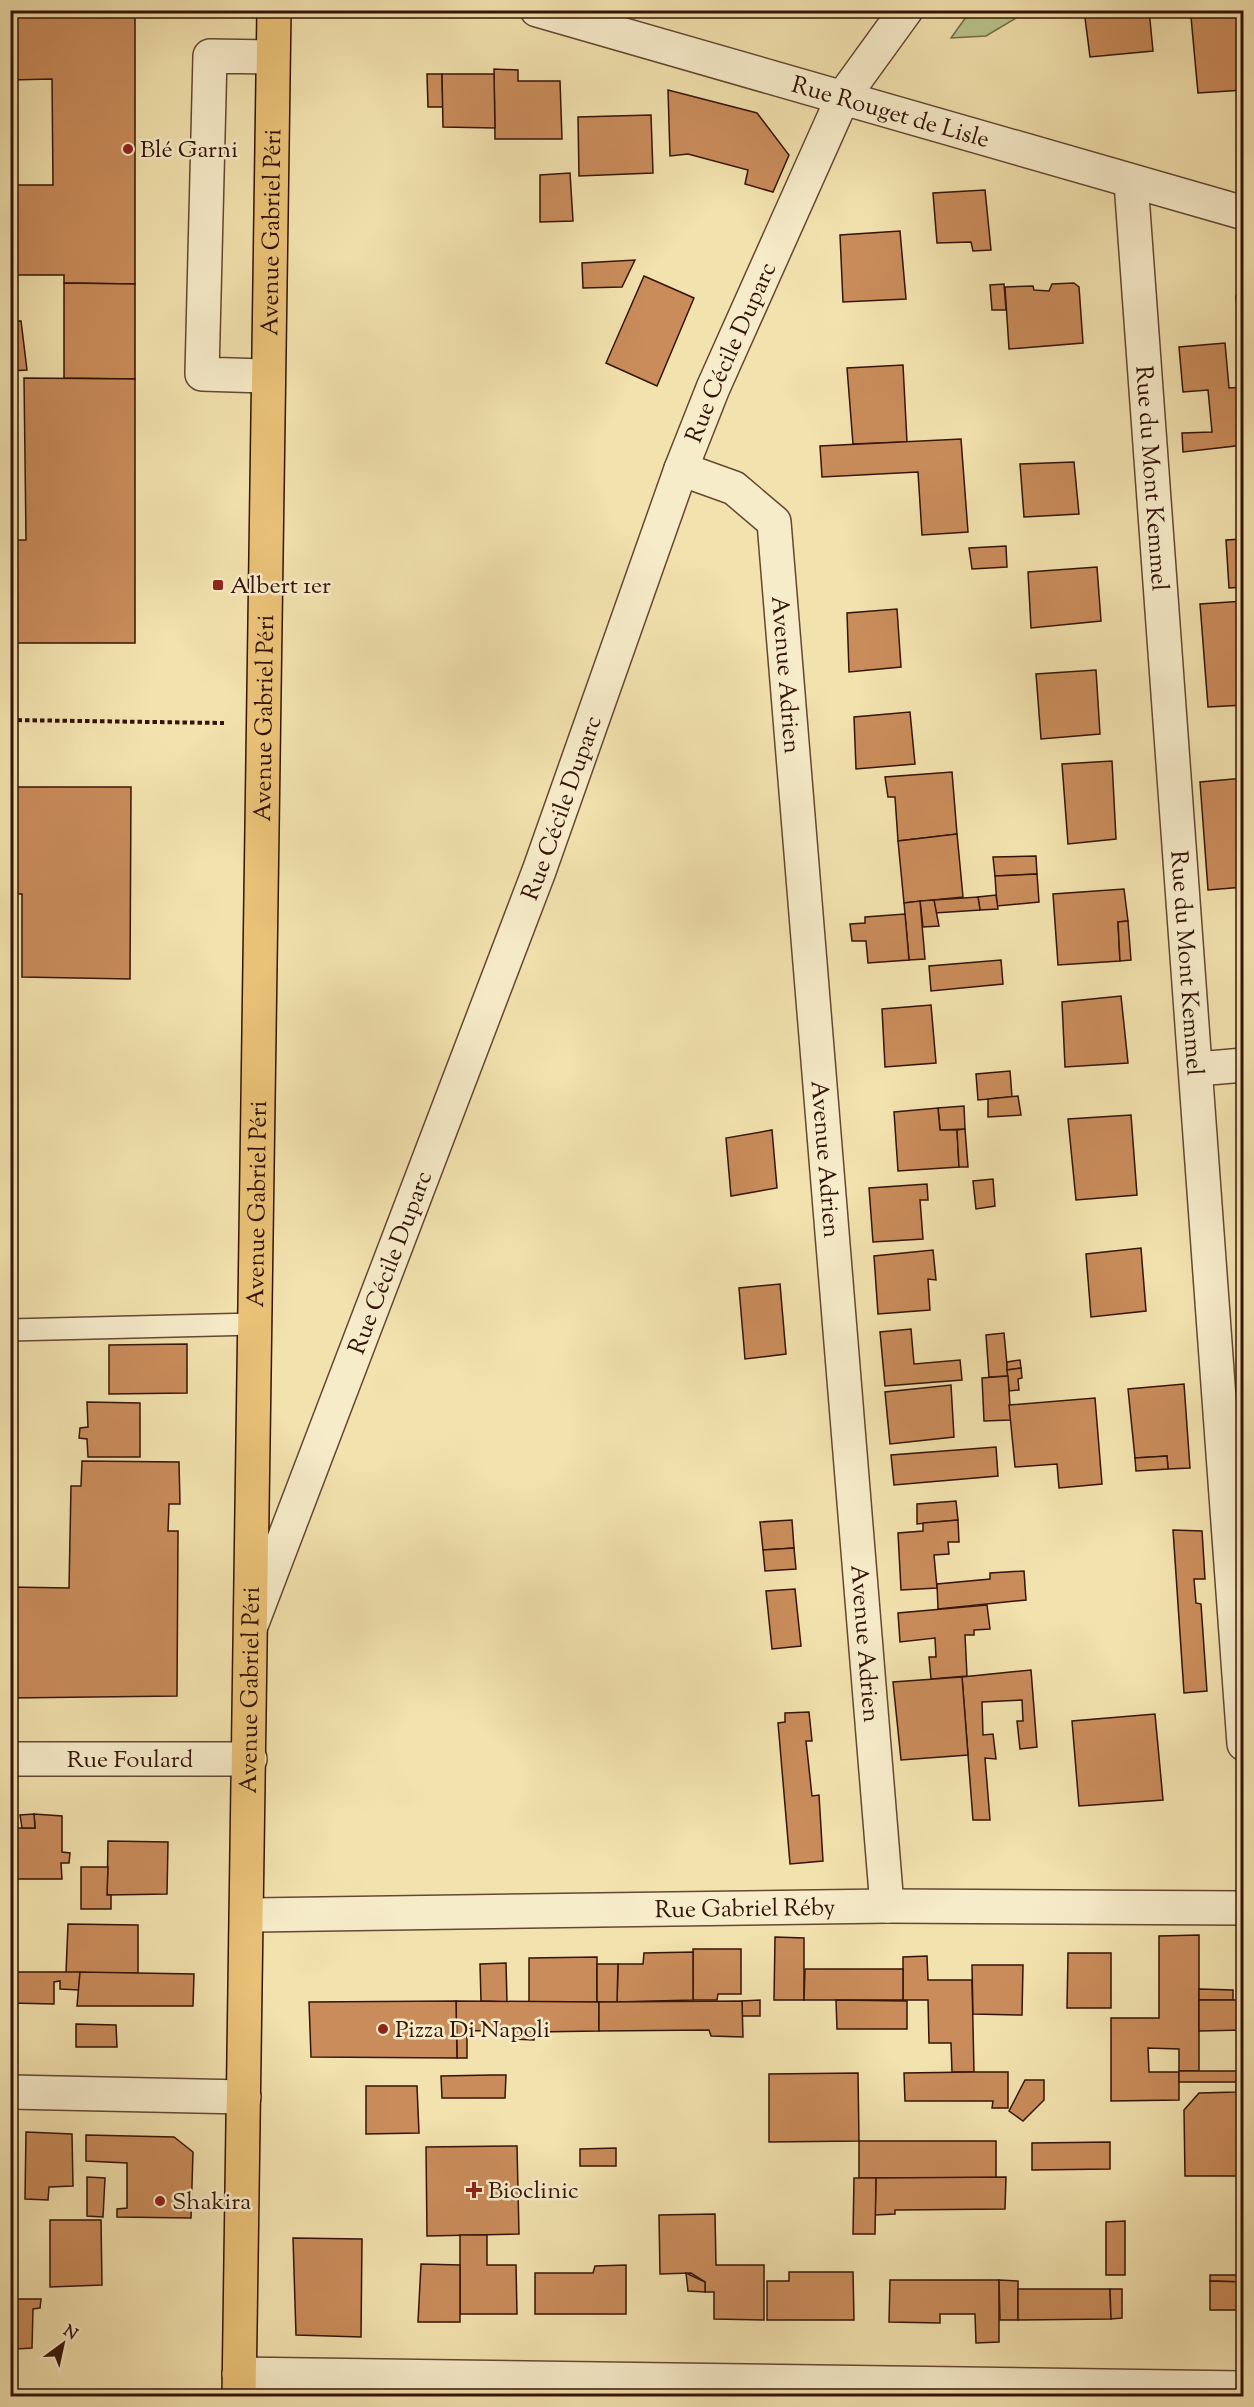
<svg xmlns="http://www.w3.org/2000/svg" width="1254" height="2407" viewBox="0 0 1254 2407" font-family="'Sorts Mill Goudy',serif">
<rect width="100%" height="100%" fill="#f2e2ae"/>
<filter id="stains"><feTurbulence type="fractalNoise" baseFrequency=".00333" numOctaves="4"/><feColorMatrix values="0 0 0 0 .2 0 0 0 0 .09 0 0 0 0 .02 0 0 0 .5 -.17"/></filter>
<radialGradient id="worn" r=".72"><stop offset=".6" stop-color="#630" stop-opacity="0"/><stop offset="1" stop-color="#630" stop-opacity=".3"/></radialGradient>
<path fill="#b8c48c" stroke="#766c4a" stroke-width="1.5" d="M 971,10 L 1022,11 L 1023,14 L 986,36 L 951,38 Z"/>
<g fill="#ca8c5b" stroke="#341408" stroke-width="1.5">
<path d="M 10,10 L 130,10 L 135,15 L 135,284 L 64,283 L 64,275 L 15,275 L 10,233 L 10,185 L 53,185 L 52,79 L 10,80 Z"/>
<path d="M 1084,10 L 1149,10 L 1153,51 L 1090,57 Z"/>
<path d="M 1244,13 L 1244,90 L 1198,93 L 1191,17 Z"/>
<path d="M 494,69 L 518,70 L 518,81 L 560,81 L 562,139 L 495,139 Z"/>
<path d="M 427,74 L 442,74 L 443,107 L 428,107 Z"/>
<path d="M 442,74 L 494,74 L 495,128 L 443,127 Z"/>
<path d="M 668,90 L 757,113 L 789,155 L 773,192 L 745,184 L 748,170 L 688,154 L 670,156 Z"/>
<path d="M 651,115 L 653,173 L 579,176 L 578,117 Z"/>
<path d="M 570,173 L 573,221 L 540,222 L 540,175 Z"/>
<path d="M 985,190 L 991,250 L 973,251 L 971,242 L 937,243 L 933,193 Z"/>
<path d="M 900,231 L 906,299 L 843,302 L 840,235 Z"/>
<path d="M 635,260 L 622,287 L 583,288 L 582,263 Z"/>
<path d="M 644,276 L 694,298 L 657,386 L 606,363 Z"/>
<path d="M 64,283 L 135,284 L 135,379 L 64,378 Z"/>
<path d="M 1074,283 L 1079,287 L 1083,343 L 1009,349 L 1005,287 L 1033,286 L 1034,290 L 1049,291 L 1052,284 Z"/>
<path d="M 1004,284 L 1006,310 L 992,310 L 990,285 Z"/>
<path d="M 1236,296 L 1244,296 L 1244,355 L 1241,355 Z"/>
<path d="M 10,321 L 21,321 L 27,370 L 10,371 Z"/>
<path d="M 1225,343 L 1229,388 L 1243,387 L 1244,445 L 1183,452 L 1182,433 L 1212,432 L 1208,390 L 1183,392 L 1179,347 Z"/>
<path d="M 903,365 L 907,442 L 853,444 L 847,368 Z"/>
<path d="M 24,378 L 135,379 L 135,643 L 10,643 L 10,540 L 26,540 Z"/>
<path d="M 961,439 L 968,532 L 922,535 L 918,472 L 822,477 L 820,446 Z"/>
<path d="M 1074,462 L 1079,514 L 1024,517 L 1020,464 Z"/>
<path d="M 1240,525 L 1244,525 L 1244,587 L 1229,588 L 1226,540 L 1241,539 Z"/>
<path d="M 1006,546 L 1007,567 L 972,569 L 969,548 Z"/>
<path d="M 1097,567 L 1101,621 L 1031,628 L 1028,572 Z"/>
<path d="M 1244,601 L 1244,705 L 1208,707 L 1200,604 Z"/>
<path d="M 897,609 L 901,667 L 849,672 L 847,613 Z"/>
<path d="M 1096,670 L 1100,734 L 1041,739 L 1036,674 Z"/>
<path d="M 910,712 L 915,764 L 856,769 L 854,717 Z"/>
<path d="M 1112,761 L 1116,839 L 1068,844 L 1062,764 Z"/>
<path d="M 952,772 L 957,834 L 898,841 L 895,797 L 888,797 L 885,777 Z"/>
<path d="M 1244,778 L 1244,887 L 1208,890 L 1200,782 Z"/>
<path d="M 10,787 L 131,787 L 130,979 L 22,977 L 22,894 L 10,894 Z"/>
<path d="M 957,834 L 963,897 L 904,903 L 898,841 Z"/>
<path d="M 1036,856 L 1037,874 L 995,876 L 993,857 Z"/>
<path d="M 1037,874 L 1039,902 L 997,906 L 995,876 Z"/>
<path d="M 1124,889 L 1128,921 L 1118,922 L 1120,961 L 1058,965 L 1053,894 Z"/>
<path d="M 996,895 L 998,909 L 980,910 L 978,897 Z"/>
<path d="M 978,897 L 980,910 L 935,913 L 934,900 Z"/>
<path d="M 934,900 L 939,926 L 923,927 L 920,901 Z"/>
<path d="M 920,901 L 925,959 L 909,960 L 904,903 Z"/>
<path d="M 905,914 L 909,960 L 868,963 L 866,941 L 852,941 L 850,924 L 865,923 L 865,917 Z"/>
<path d="M 1128,921 L 1131,960 L 1120,961 L 1118,922 Z"/>
<path d="M 1001,960 L 1003,984 L 931,991 L 929,966 Z"/>
<path d="M 1121,996 L 1128,1063 L 1065,1067 L 1062,1002 Z"/>
<path d="M 931,1005 L 936,1063 L 885,1067 L 882,1009 Z"/>
<path d="M 1010,1071 L 1012,1097 L 978,1100 L 976,1074 Z"/>
<path d="M 1018,1096 L 1021,1115 L 988,1117 L 988,1099 Z"/>
<path d="M 964,1106 L 965,1129 L 940,1130 L 938,1108 Z"/>
<path d="M 938,1108 L 940,1130 L 957,1130 L 959,1167 L 898,1171 L 894,1112 Z"/>
<path d="M 1131,1115 L 1137,1195 L 1076,1200 L 1068,1119 Z"/>
<path d="M 965,1129 L 968,1167 L 959,1167 L 957,1130 Z"/>
<path d="M 772,1130 L 777,1188 L 731,1196 L 726,1138 Z"/>
<path d="M 993,1179 L 995,1206 L 976,1209 L 973,1181 Z"/>
<path d="M 927,1184 L 928,1200 L 920,1200 L 923,1239 L 873,1242 L 869,1188 Z"/>
<path d="M 1141,1248 L 1146,1311 L 1091,1317 L 1086,1254 Z"/>
<path d="M 933,1250 L 936,1280 L 928,1279 L 930,1310 L 878,1314 L 874,1256 Z"/>
<path d="M 780,1284 L 786,1354 L 745,1359 L 739,1288 Z"/>
<path d="M 911,1329 L 914,1364 L 960,1360 L 962,1380 L 885,1386 L 880,1332 Z"/>
<path d="M 1004,1333 L 1008,1376 L 989,1377 L 986,1335 Z"/>
<path d="M 187,1344 L 187,1393 L 109,1394 L 109,1345 Z"/>
<path d="M 1020,1360 L 1021,1368 L 1007,1370 L 1007,1362 Z"/>
<path d="M 1021,1368 L 1022,1378 L 1018,1379 L 1019,1390 L 1009,1391 L 1007,1370 Z"/>
<path d="M 1008,1376 L 1011,1420 L 984,1421 L 982,1378 Z"/>
<path d="M 1184,1384 L 1190,1468 L 1168,1469 L 1167,1456 L 1135,1458 L 1128,1389 Z"/>
<path d="M 951,1385 L 954,1437 L 890,1444 L 885,1392 Z"/>
<path d="M 1095,1398 L 1102,1484 L 1059,1488 L 1057,1464 L 1015,1467 L 1009,1405 Z"/>
<path d="M 87,1402 L 140,1403 L 140,1457 L 88,1457 L 87,1439 L 79,1438 L 80,1428 L 88,1427 Z"/>
<path d="M 996,1447 L 998,1476 L 894,1485 L 891,1455 Z"/>
<path d="M 1167,1456 L 1168,1469 L 1136,1471 L 1135,1458 Z"/>
<path d="M 82,1461 L 179,1462 L 180,1504 L 169,1504 L 168,1531 L 178,1531 L 177,1696 L 10,1698 L 10,1587 L 69,1588 L 71,1486 L 81,1486 Z"/>
<path d="M 956,1501 L 958,1520 L 917,1524 L 917,1504 Z"/>
<path d="M 792,1520 L 794,1548 L 763,1550 L 760,1522 Z"/>
<path d="M 958,1520 L 959,1542 L 948,1542 L 949,1554 L 934,1555 L 937,1588 L 901,1590 L 898,1533 L 923,1531 L 923,1523 Z"/>
<path d="M 1173,1530 L 1202,1531 L 1205,1579 L 1194,1579 L 1196,1603 L 1201,1604 L 1207,1691 L 1184,1693 Z"/>
<path d="M 794,1548 L 796,1569 L 765,1571 L 763,1550 Z"/>
<path d="M 1024,1571 L 1026,1600 L 938,1609 L 937,1584 L 990,1579 L 990,1573 Z"/>
<path d="M 795,1589 L 801,1646 L 772,1649 L 766,1591 Z"/>
<path d="M 987,1605 L 990,1629 L 974,1630 L 974,1635 L 965,1635 L 967,1676 L 931,1679 L 929,1657 L 936,1657 L 935,1638 L 900,1642 L 898,1613 Z"/>
<path d="M 1031,1670 L 1037,1747 L 1020,1749 L 1017,1721 L 1023,1721 L 1022,1700 L 982,1702 L 983,1735 L 993,1734 L 996,1759 L 985,1758 L 990,1820 L 973,1820 L 962,1677 Z"/>
<path d="M 962,1677 L 968,1755 L 901,1760 L 893,1682 Z"/>
<path d="M 809,1712 L 812,1741 L 806,1741 L 812,1796 L 819,1795 L 823,1861 L 790,1864 L 778,1723 L 785,1722 L 785,1713 Z"/>
<path d="M 1155,1714 L 1163,1800 L 1079,1806 L 1072,1721 Z"/>
<path d="M 34,1814 L 62,1816 L 62,1852 L 70,1853 L 69,1863 L 61,1863 L 62,1879 L 10,1879 L 10,1828 L 35,1828 Z"/>
<path d="M 34,1814 L 35,1828 L 22,1828 L 20,1815 Z"/>
<path d="M 108,1841 L 168,1842 L 167,1894 L 107,1895 Z"/>
<path d="M 81,1867 L 108,1867 L 107,1895 L 111,1895 L 111,1909 L 81,1909 Z"/>
<path d="M 68,1924 L 138,1925 L 138,1973 L 66,1973 Z"/>
<path d="M 1199,1935 L 1199,2071 L 1179,2071 L 1179,2049 L 1148,2048 L 1149,2072 L 1179,2072 L 1179,2100 L 1111,2101 L 1111,2018 L 1159,2018 L 1159,1936 Z"/>
<path d="M 775,1937 L 804,1938 L 804,2000 L 774,2000 Z"/>
<path d="M 693,1949 L 741,1949 L 741,1994 L 718,1994 L 717,2000 L 693,2000 Z"/>
<path d="M 693,1952 L 693,2000 L 617,2002 L 618,1964 L 643,1964 L 644,1953 Z"/>
<path d="M 1068,1953 L 1111,1953 L 1111,2008 L 1067,2008 Z"/>
<path d="M 927,1956 L 928,1980 L 972,1980 L 974,2072 L 952,2072 L 951,2043 L 929,2043 L 928,2000 L 903,2000 L 903,1957 Z"/>
<path d="M 597,1957 L 597,2002 L 529,2002 L 529,1958 Z"/>
<path d="M 506,1963 L 507,2002 L 481,2001 L 480,1964 Z"/>
<path d="M 597,1964 L 618,1964 L 617,2002 L 597,2002 Z"/>
<path d="M 972,1965 L 1023,1965 L 1022,2015 L 973,2014 Z"/>
<path d="M 805,1969 L 903,1969 L 903,2000 L 804,2000 Z"/>
<path d="M 10,1972 L 80,1972 L 79,1990 L 60,1989 L 60,1981 L 54,1982 L 54,2004 L 10,2003 Z"/>
<path d="M 80,1972 L 194,1974 L 193,2006 L 77,2006 Z"/>
<path d="M 1199,1989 L 1233,1990 L 1233,2000 L 1199,2000 Z"/>
<path d="M 760,2000 L 760,2016 L 742,2016 L 742,2001 Z"/>
<path d="M 836,2000 L 907,2001 L 907,2029 L 837,2029 Z"/>
<path d="M 1199,2000 L 1244,2000 L 1244,2030 L 1199,2031 Z"/>
<path d="M 456,2001 L 599,2002 L 599,2031 L 534,2032 L 534,2040 L 512,2039 L 512,2030 L 467,2031 L 467,2058 L 457,2058 Z"/>
<path d="M 456,2001 L 457,2058 L 311,2057 L 309,2002 Z"/>
<path d="M 742,2001 L 743,2037 L 711,2036 L 709,2030 L 599,2031 L 599,2002 Z"/>
<path d="M 76,2024 L 116,2025 L 117,2047 L 76,2047 Z"/>
<path d="M 1179,2071 L 1237,2071 L 1236,2082 L 1179,2082 Z"/>
<path d="M 1237,2071 L 1244,2071 L 1244,2176 L 1185,2176 L 1184,2110 L 1199,2093 L 1236,2092 Z"/>
<path d="M 974,2072 L 1008,2072 L 1008,2108 L 992,2108 L 993,2101 L 905,2101 L 904,2073 Z"/>
<path d="M 858,2073 L 859,2141 L 769,2142 L 769,2074 Z"/>
<path d="M 491,2075 L 506,2075 L 505,2098 L 442,2098 L 441,2076 Z"/>
<path d="M 1025,2080 L 1044,2080 L 1044,2100 L 1023,2121 L 1009,2111 Z"/>
<path d="M 366,2086 L 417,2086 L 419,2133 L 366,2134 Z"/>
<path d="M 26,2132 L 72,2134 L 73,2186 L 49,2187 L 48,2200 L 25,2199 Z"/>
<path d="M 86,2135 L 174,2137 L 193,2152 L 191,2218 L 117,2217 L 117,2209 L 127,2208 L 127,2163 L 86,2161 Z"/>
<rect x="859" y="2141" width="137" height="37"/>
<path d="M 1110,2142 L 1110,2169 L 1032,2170 L 1032,2143 Z"/>
<path d="M 517,2146 L 519,2234 L 427,2236 L 426,2147 Z"/>
<path d="M 616,2148 L 616,2166 L 580,2166 L 580,2149 Z"/>
<path d="M 87,2177 L 105,2178 L 103,2217 L 87,2216 Z"/>
<path d="M 1006,2177 L 1005,2209 L 895,2210 L 895,2214 L 875,2215 L 876,2178 Z"/>
<path d="M 854,2178 L 876,2178 L 875,2234 L 853,2234 Z"/>
<path d="M 715,2214 L 716,2265 L 764,2265 L 764,2320 L 714,2319 L 714,2292 L 705,2292 L 705,2282 L 691,2273 L 660,2274 L 659,2215 Z"/>
<path d="M 50,2220 L 101,2220 L 102,2285 L 50,2287 Z"/>
<path d="M 1125,2221 L 1125,2275 L 1106,2275 L 1106,2222 Z"/>
<path d="M 460,2235 L 487,2235 L 487,2265 L 516,2265 L 517,2314 L 460,2314 Z"/>
<path d="M 293,2238 L 362,2239 L 361,2337 L 296,2335 Z"/>
<path d="M 421,2264 L 460,2265 L 460,2322 L 418,2322 Z"/>
<path d="M 626,2265 L 626,2314 L 535,2314 L 535,2273 L 593,2273 L 595,2266 Z"/>
<path d="M 789,2272 L 853,2272 L 854,2320 L 767,2320 L 767,2281 L 789,2281 Z"/>
<path d="M 686,2273 L 705,2282 L 705,2292 L 688,2291 Z"/>
<path d="M 1210,2275 L 1244,2275 L 1244,2282 L 1210,2281 Z"/>
<path d="M 890,2280 L 999,2280 L 999,2342 L 976,2343 L 975,2314 L 940,2314 L 940,2323 L 889,2322 Z"/>
<path d="M 999,2280 L 1018,2281 L 1018,2320 L 1000,2320 Z"/>
<path d="M 1210,2281 L 1244,2282 L 1244,2310 L 1210,2310 Z"/>
<path d="M 1018,2289 L 1110,2289 L 1111,2319 L 1018,2320 Z"/>
<path d="M 1110,2289 L 1122,2289 L 1122,2318 L 1111,2319 Z"/>
<path d="M 10,2299 L 14,2299 L 16,2351 L 10,2352 Z"/>
<path d="M 14,2299 L 41,2299 L 40,2308 L 33,2309 L 32,2348 L 16,2349 Z"/>
</g>
<g fill="none" stroke-linecap="round" stroke-linejoin="round">
<g stroke="#644832" stroke-width="24">
<path id="service" d="M 10,1330 L 255,1324"/>
</g>
<g stroke="#644832" stroke-width="36">
<g id="minor">
<path id="s1" d="M 537,10 L 1244,213"/>
<path id="s2" d="M 1131,182 L 1244,1744"/>
<path d="M 268,376 L 202,374 L 210,56 L 272,57"/>
<path id="s3" d="M 681,469 L 734,488 L 774,522 L 887,1906"/>
<path d="M 1197,1069 L 1244,1065"/>
<path id="s4" d="M 252,1623 L 539,871 L 681,469 L 713,388 L 843,97 L 906,10"/>
<path id="s5" d="M 10,1759 L 250,1759"/>
<path id="s6" d="M 247,1915 L 887,1906 L 1244,1908"/>
<path d="M 10,2092 L 244,2097"/>
<path d="M 239,2374 L 1244,2388"/>
</g>
</g>
<g stroke="#341408" stroke-width="36">
<g id="primary">
<path id="s7" d="M 239,2396 L 274,10"/>
</g>
</g>
<path stroke="#341408" stroke-width="4" stroke-dasharray="4.5 3" stroke-linecap="butt" d="M 10,720 L 224,723"/>
<use href="#service" stroke="#f7ecca" stroke-width="21"/>
<use href="#minor" stroke="#f7ecca" stroke-width="33"/>
<use href="#primary" stroke="#e9c177" stroke-width="33"/>
</g>
<g fill="#8f2418" stroke="#f7ecca" stroke-width="2">
<circle cx="128" cy="149" r="6"/>
<rect x="212" y="579" width="12" height="12" rx="3"/>
<circle cx="383" cy="2029" r="6"/>
<path d="M471 2181h6v6h6v6h-6v6h-6v-6h-6v-6h6z"/>
<circle cx="160" cy="2201" r="6"/>
</g>
<g text-anchor="middle" stroke-width="5" stroke-linejoin="round" paint-order="stroke">
<g font-size="24" fill="#341408" stroke="#f7ecca">
<text dy="8" stroke="none"><textPath href="#s1" startOffset="368">Rue Rouget de Lisle</textPath></text>
<text dy="8" stroke="none"><textPath href="#s7" startOffset="2164">Avenue Gabriel Péri</textPath></text>
<text dy="8" stroke="none"><textPath href="#s4" startOffset="1358">Rue Cécile Duparc</textPath></text>
<text dy="8" stroke="none"><textPath href="#s2" startOffset="297">Rue du Mont Kemmel</textPath></text>
<text dy="8" stroke="none"><textPath href="#s3" startOffset="262">Avenue Adrien</textPath></text>
<text dy="8" stroke="none"><textPath href="#s7" startOffset="1678">Avenue Gabriel Péri</textPath></text>
<text dy="8" stroke="none"><textPath href="#s4" startOffset="872">Rue Cécile Duparc</textPath></text>
<text dy="8" stroke="none"><textPath href="#s2" startOffset="783">Rue du Mont Kemmel</textPath></text>
<text dy="8" stroke="none"><textPath href="#s3" startOffset="748">Avenue Adrien</textPath></text>
<text dy="8" stroke="none"><textPath href="#s7" startOffset="1192">Avenue Gabriel Péri</textPath></text>
<text dy="8" stroke="none"><textPath href="#s4" startOffset="386">Rue Cécile Duparc</textPath></text>
<text dy="8" stroke="none"><textPath href="#s3" startOffset="1234">Avenue Adrien</textPath></text>
<text dy="8" stroke="none"><textPath href="#s7" startOffset="706">Avenue Gabriel Péri</textPath></text>
<text dy="8" stroke="none"><textPath href="#s5" startOffset="120">Rue Foulard</textPath></text>
<text dy="8" stroke="none"><textPath href="#s6" startOffset="498">Rue Gabriel Réby</textPath></text>
</g>
<g font-size="24" fill="#341408" stroke="#f7ecca" text-anchor="start">
<text x="140" y="157">Blé Garni</text>
<text x="230" y="593">Albert 1er</text>
<text x="395" y="2037">Pizza Di Napoli</text>
<text x="488" y="2198">Bioclinic</text>
<text x="172" y="2209">Shakira</text>
</g>
</g>
<rect width="1254" height="2407" fill="none" stroke="#f2e2ae" stroke-width="36"/>
<rect x="12" y="12" width="1230" height="2383" fill="none" stroke="#341408" stroke-width="3"/>
<rect x="18" y="18" width="1218" height="2371" fill="none" stroke="#341408" stroke-width="1.5"/>
<g transform="translate(63 2344) rotate(33)" stroke="#f7ecca" stroke-width="4.5" paint-order="stroke">
<path d="M0-4.5L10 22L0 15L-10 22Z" fill="#341408"/>
<text y="-9" font-size="16" font-weight="bold" text-anchor="middle" fill="#341408">N</text>
</g>
<rect width="100%" height="100%" filter="url(#stains)"/>
<rect width="100%" height="100%" fill="url(#worn)"/>
</svg>
